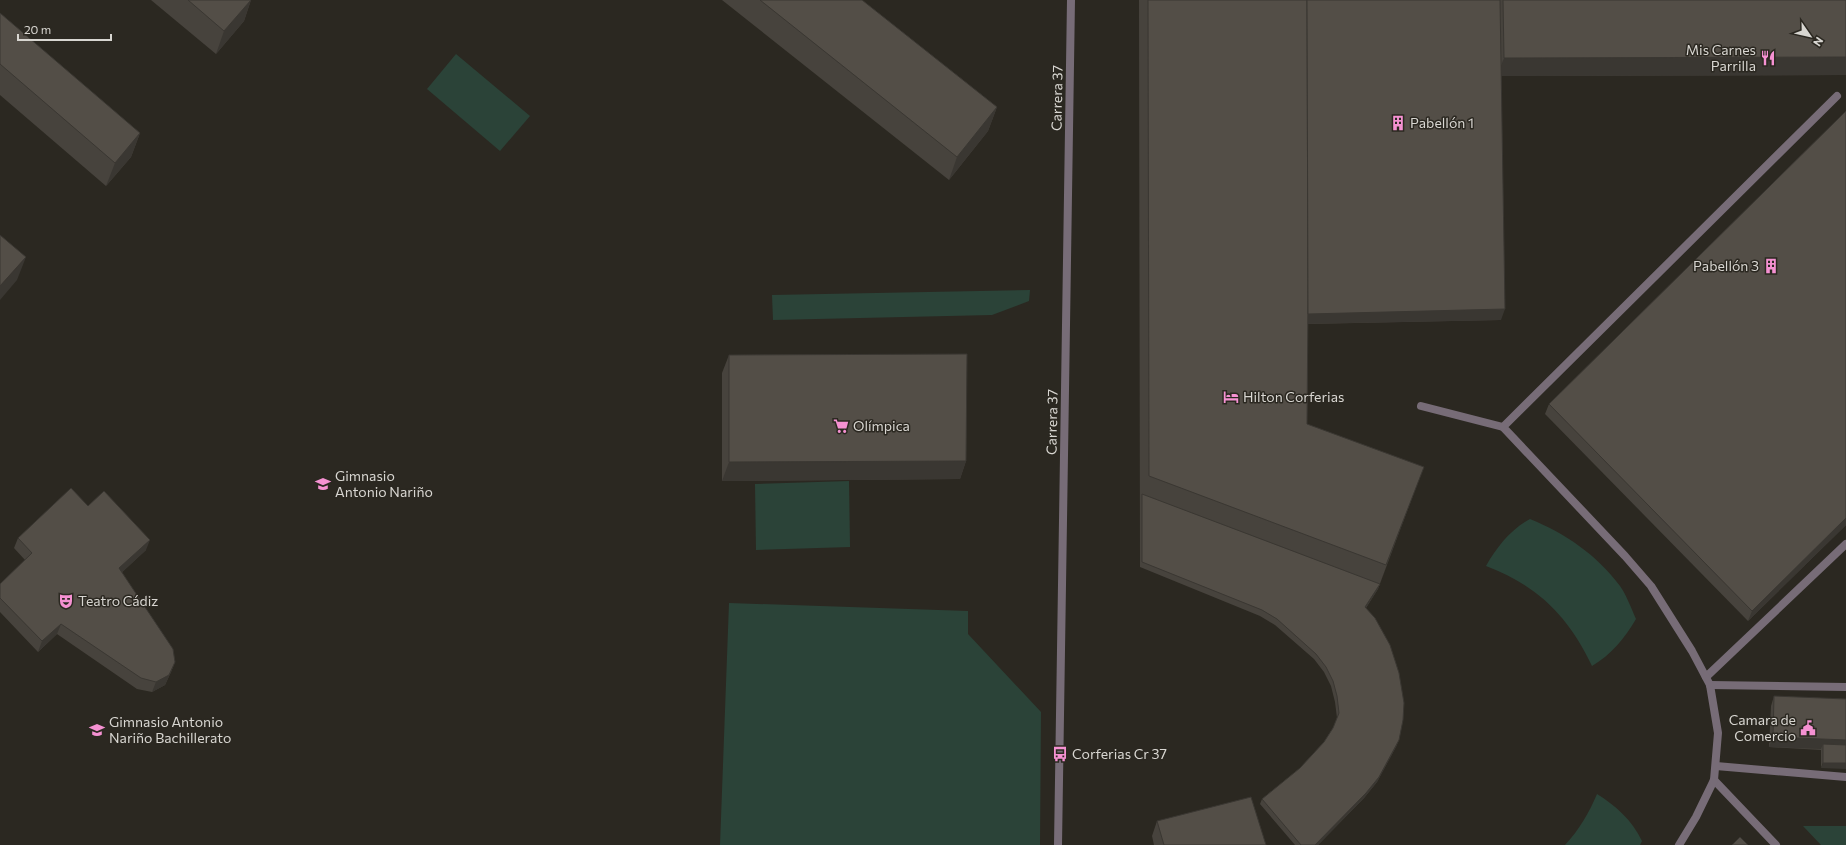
<svg xmlns="http://www.w3.org/2000/svg" width="1846" height="845" viewBox="0 0 1846 845" font-family="Commissioner,sans-serif">
<rect width="100%" height="100%" fill="#2b2821"/>
<g fill="#2b4338">
<path d="M 456,54 L 530,116 L 500,151 L 427,89 Z"/>
<path d="M 1030,290 L 1029,301 L 992,315 L 773,320 L 772,295 Z"/>
<path d="M 849,481 L 850,547 L 756,550 L 755,484 Z"/>
<path d="M 1530,519 C 1565,533 1597,555 1620,586 C 1627,596 1631,608 1636,619 C 1625,638 1611,655 1592,666 C 1568,616 1538,586 1486,566 C 1497,547 1510,530 1530,519 Z"/>
<path d="M 729,603 L 968,611 L 968,634 L 1041,712 L 1040,845 L 720,845 Z"/>
<path d="M 1597,794 C 1616,806 1632,820 1642,841 L 1640,845 L 1565,845 C 1579,830 1589,813 1597,794 Z"/>
<path d="M 1803,826 L 1846,826 L 1846,845 L 1821,845 Z"/>
</g>
<g fill="none" stroke-linecap="round" stroke-linejoin="round">
<g stroke="#776c77" stroke-width="8">
<path d="M 1421,406 L 1503,427"/>
<path d="M 1706,677 L 1846,544"/>
<path d="M 1710,685 L 1846,687"/>
<path d="M 1716,766 L 1846,777"/>
<path d="M 1714,780 L 1776,845"/>
<path d="M 1679,845 L 1696,817 L 1714,780 L 1718,733 L 1710,685 L 1692,651 L 1651,586 L 1625,556 L 1503,427 L 1837,96"/>
</g>
<path stroke="#776c77" stroke-width="8" d="M 1058,845 L 1071,0"/>
</g>
<g fill="#47433d">
<path d="M 151,0 L 251,0 L 244,21 L 216,54 Z"/>
<path d="M 722,0 L 862,0 L 997,107 L 988,131 L 949,180 Z"/>
<path d="M 1139,0 L 1846,0 L 1846,75 L 1501,76 L 1501,320 L 1308,324 L 1307,424 L 1415,490 L 1378,589 L 1366,608 L 1397,745 L 1377,782 L 1364,798 L 1318,845 L 1295,845 L 1260,804 L 1262,799 L 1300,768 L 1324,742 L 1333,728 L 1337,718 L 1335,702 L 1331,686 L 1324,672 L 1314,659 L 1275,625 L 1260,616 L 1140,567 Z"/>
<path d="M 0,13 L 140,133 L 131,157 L 106,186 L 0,95 Z"/>
<path d="M 729,355 L 966,461 L 960,479 L 722,481 L 722,373 Z"/>
<path d="M 1549,404 L 1846,525 L 1748,621 L 1545,414 Z"/>
<path d="M 88,506 L 146,550 L 122,572 L 175,662 L 171,672 L 165,685 L 152,692 L 137,689 L 57,634 L 38,652 L 0,612 L 0,584 L 25,560 L 14,548 L 18,538 Z"/>
<path d="M 1774,696 L 1846,699 L 1821,768 L 1821,750 L 1769,747 L 1771,706 Z"/>
<path d="M 1157,821 L 1266,845 L 1154,845 L 1152,836 Z"/>
</g>
<g fill="#3a3732">
<path d="M 251,0 L 244,21 L 216,54 L 224,31 Z"/>
<path d="M 1846,57 L 1846,75 L 1497,76 L 1504,58 Z"/>
<path d="M 997,107 L 988,131 L 949,180 L 957,157 Z"/>
<path d="M 140,133 L 131,157 L 106,186 L 115,163 Z"/>
<path d="M 26,257 L 17,280 L 0,300 L 0,286 Z"/>
<path d="M 1505,309 L 1501,320 L 1300,324 L 1303,314 Z"/>
<path d="M 966,461 L 960,479 L 722,481 L 729,462 Z"/>
<path d="M 1424,467 L 1378,589 L 1363,612 L 1365,607 L 1380,584 Z"/>
<path d="M 1846,518 L 1846,525 L 1748,621 L 1752,611 Z"/>
<path d="M 150,540 L 146,550 L 116,578 L 119,568 Z"/>
<path d="M 61,624 L 57,634 L 38,652 L 42,641 Z"/>
<path d="M 175,662 L 171,672 L 165,685 L 152,692 L 156,682 Z"/>
<path d="M 1773,737 L 1846,740 L 1846,750 L 1823,744 L 1821,749 L 1769,747 Z"/>
<path d="M 1399,740 L 1397,745 L 1377,782 L 1364,798 L 1318,845 L 1315,845 Z"/>
<path d="M 1823,763 L 1846,763 L 1846,769 L 1821,768 Z"/>
</g>
<g fill="#534e47" stroke="#3a3732">
<path d="M 188,0 L 251,0 L 224,31 Z"/>
<path d="M 760,0 L 862,0 L 997,107 L 957,157 Z"/>
<path d="M 1148,0 L 1307,0 L 1308,301 L 1307,424 L 1424,467 L 1386,565 L 1149,476 Z"/>
<path d="M 1307,0 L 1500,0 L 1505,309 L 1308,314 Z"/>
<path d="M 1503,0 L 1846,0 L 1846,57 L 1504,58 Z"/>
<path d="M 0,13 L 140,133 L 115,163 L 0,64 Z"/>
<path d="M 1846,111 L 1846,518 L 1752,611 L 1549,404 Z"/>
<path d="M 0,235 L 26,257 L 0,286 Z"/>
<path d="M 967,354 L 966,461 L 729,462 L 729,355 Z"/>
<path d="M 71,488 L 88,506 L 104,491 L 150,540 L 119,568 L 173,649 L 175,662 L 169,675 L 156,682 L 141,678 L 61,624 L 42,641 L 0,598 L 0,584 L 32,553 L 18,538 Z"/>
<path d="M 1142,494 L 1380,584 L 1365,607 L 1375,618 L 1390,645 L 1399,673 L 1404,703 L 1403,720 L 1399,740 L 1379,777 L 1366,793 L 1315,845 L 1301,845 L 1262,799 L 1300,768 L 1324,742 L 1333,728 L 1339,713 L 1337,696 L 1333,681 L 1326,667 L 1316,654 L 1277,619 L 1262,610 L 1142,562 Z"/>
<path d="M 1774,696 L 1846,699 L 1846,740 L 1773,737 Z"/>
<path d="M 1823,744 L 1846,745 L 1846,763 L 1823,763 Z"/>
<path d="M 1251,797 L 1266,845 L 1164,845 L 1157,821 Z"/>
<path d="M 1740,837 L 1748,845 L 1732,845 Z"/>
</g>
<defs>
<g id="restaurant-bare" transform="scale(1.2)"><path d="M-5-6h1v4h1v-4h1v4h1v-4h1v5L-1.5 .5V6h-2V.5L-5-1ZM5-6V6H3V1.5H1.5Q1.5-4 5-6Z" fill="#f591d2" stroke="#2b2821" stroke-width="2.5" paint-order="stroke"/></g>
<g id="building-bare" transform="scale(1.2)"><path d="M-4-6H4V6H1V3H-1V6H-4ZM-2.5-4.3h1.7v1.8h-1.7ZM.8-4.3h1.7v1.8H.8ZM-2.5-1h1.7V.8h-1.7ZM.8-1h1.7V.8H.8Z" fill="#f591d2" stroke="#2b2821" stroke-width="2.5" paint-order="stroke"/></g>
<g id="hotel-bare" transform="scale(1.2)"><path d="M-6-4.5h1.5V1H6V5H4.5V3h-9V5H-6ZM-4 0a1.8 1.8 0 1 1 3.6 0ZM.5 0V-2.5h3Q6-2.5 6 0Z" fill="#f591d2" stroke="#2b2821" stroke-width="2.5" paint-order="stroke"/></g>
<g id="supermarket-bare" transform="scale(1.2)"><path d="M-6-5.5h2.5l.6 2H6L4.5 2H-2.5L-4.4-4H-6ZM-1.5 3.2a1.3 1.3 0 1 0 .1 0ZM3 3.2a1.3 1.3 0 1 0 .1 0Z" fill="#f591d2" stroke="#2b2821" stroke-width="2.5" paint-order="stroke"/></g>
<g id="school-bare" transform="scale(1.2)"><path d="M0-5L7-2L0 1L-7-2ZM-4 1L0 2.5L4 1V4Q0 6-4 4Z" fill="#f591d2" stroke="#2b2821" stroke-width="2.5" paint-order="stroke"/></g>
<g id="theatre-bare" transform="scale(1.2)"><path d="M-5-5.5Q0-4 5-5.5V0Q5 5 0 6Q-5 5-5 0ZM-3.3-2.5H-1v1.5H-3.3ZM1-2.5H3.3v1.5H1ZM-2.8 1Q0 5.5 2.8 1Z" fill="#f591d2" stroke="#2b2821" stroke-width="2.5" paint-order="stroke"/></g>
<g id="civic-bare" transform="scale(1.2)"><path d="M-.6-6.5H3V-4.5H.6V-3L4-1V1h2V6H-6V1h2V-1L-.6-3ZM-1.2 2.5V6h2.4V2.5Z" fill="#f591d2" stroke="#2b2821" stroke-width="2.5" paint-order="stroke"/></g>
<g id="university-bare" transform="scale(1.2)"><path d="M0-5L7-2L0 1L-7-2ZM-4 1L0 2.5L4 1V4Q0 6-4 4Z" fill="#f591d2" stroke="#2b2821" stroke-width="2.5" paint-order="stroke"/></g>
<g id="bus-bare" transform="scale(1.2)"><path d="M-5-6H5V4H4V6H2V4H-2V6H-4V4H-5ZM-3.5-4V0h7V-4ZM-3.5 1.2v1.5H-2V1.2ZM2 1.2v1.5H3.5V1.2Z" fill="#f591d2" stroke="#2b2821" stroke-width="2.5" paint-order="stroke"/></g>
</defs>
<g fill-rule="evenodd">
<use href="#restaurant-bare" x="1768" y="58"/>
<use href="#building-bare" x="1398" y="123"/>
<use href="#building-bare" x="1771" y="266"/>
<use href="#hotel-bare" x="1231" y="397"/>
<use href="#supermarket-bare" x="841" y="426"/>
<use href="#school-bare" x="323" y="484"/>
<use href="#theatre-bare" x="66" y="601"/>
<use href="#civic-bare" x="1808" y="728"/>
<use href="#university-bare" x="97" y="730"/>
<use href="#bus-bare" x="1060" y="754"/>
</g>
<g text-anchor="middle" stroke-width="3" stroke-linejoin="round" paint-order="stroke">
<g font-size="14" fill="#d8d6d1" stroke="#2b2821" text-anchor="start">
<text x="1756" y="55" text-anchor="end">Mis Carnes<tspan x="1756" dy="16">Parrilla</tspan></text>
<text x="1410" y="128">Pabellón 1</text>
<text x="1759" y="271" text-anchor="end">Pabellón 3</text>
<text x="1243" y="402">Hilton Corferias</text>
<text x="853" y="431">Olímpica</text>
<text x="335" y="481">Gimnasio<tspan x="335" dy="16">Antonio Nariño</tspan></text>
<text x="78" y="606">Teatro Cádiz</text>
<text x="1796" y="725" text-anchor="end">Camara de<tspan x="1796" dy="16">Comercio</tspan></text>
<text x="109" y="727">Gimnasio Antonio<tspan x="109" dy="16">Nariño Bachillerato</tspan></text>
<text x="1072" y="759">Corferias Cr 37</text>
</g>
<g font-size="14" fill="#d8d6d1" stroke="#2b2821">
<text transform="translate(1057 98) rotate(-89)" y="5">Carrera 37</text>
<text transform="translate(1052 422) rotate(-89)" y="5">Carrera 37</text>
</g>
</g>
<g transform="translate(1810 36) rotate(124)" stroke="#2b2821" stroke-width="3" paint-order="stroke">
<path d="M0-3L7 15L0 10L-7 15Z" fill="#d8d6d1"/>
<text y="-6" font-size="11" font-weight="bold" text-anchor="middle" fill="#d8d6d1">N</text>
</g>
<path d="M18 34v6h93v-6" fill="none" stroke="#d8d6d1" stroke-width="2"/>
<text x="24" y="34" font-size="12" fill="#d8d6d1" stroke="#2b2821" stroke-width="3" paint-order="stroke">20 m</text>
</svg>
